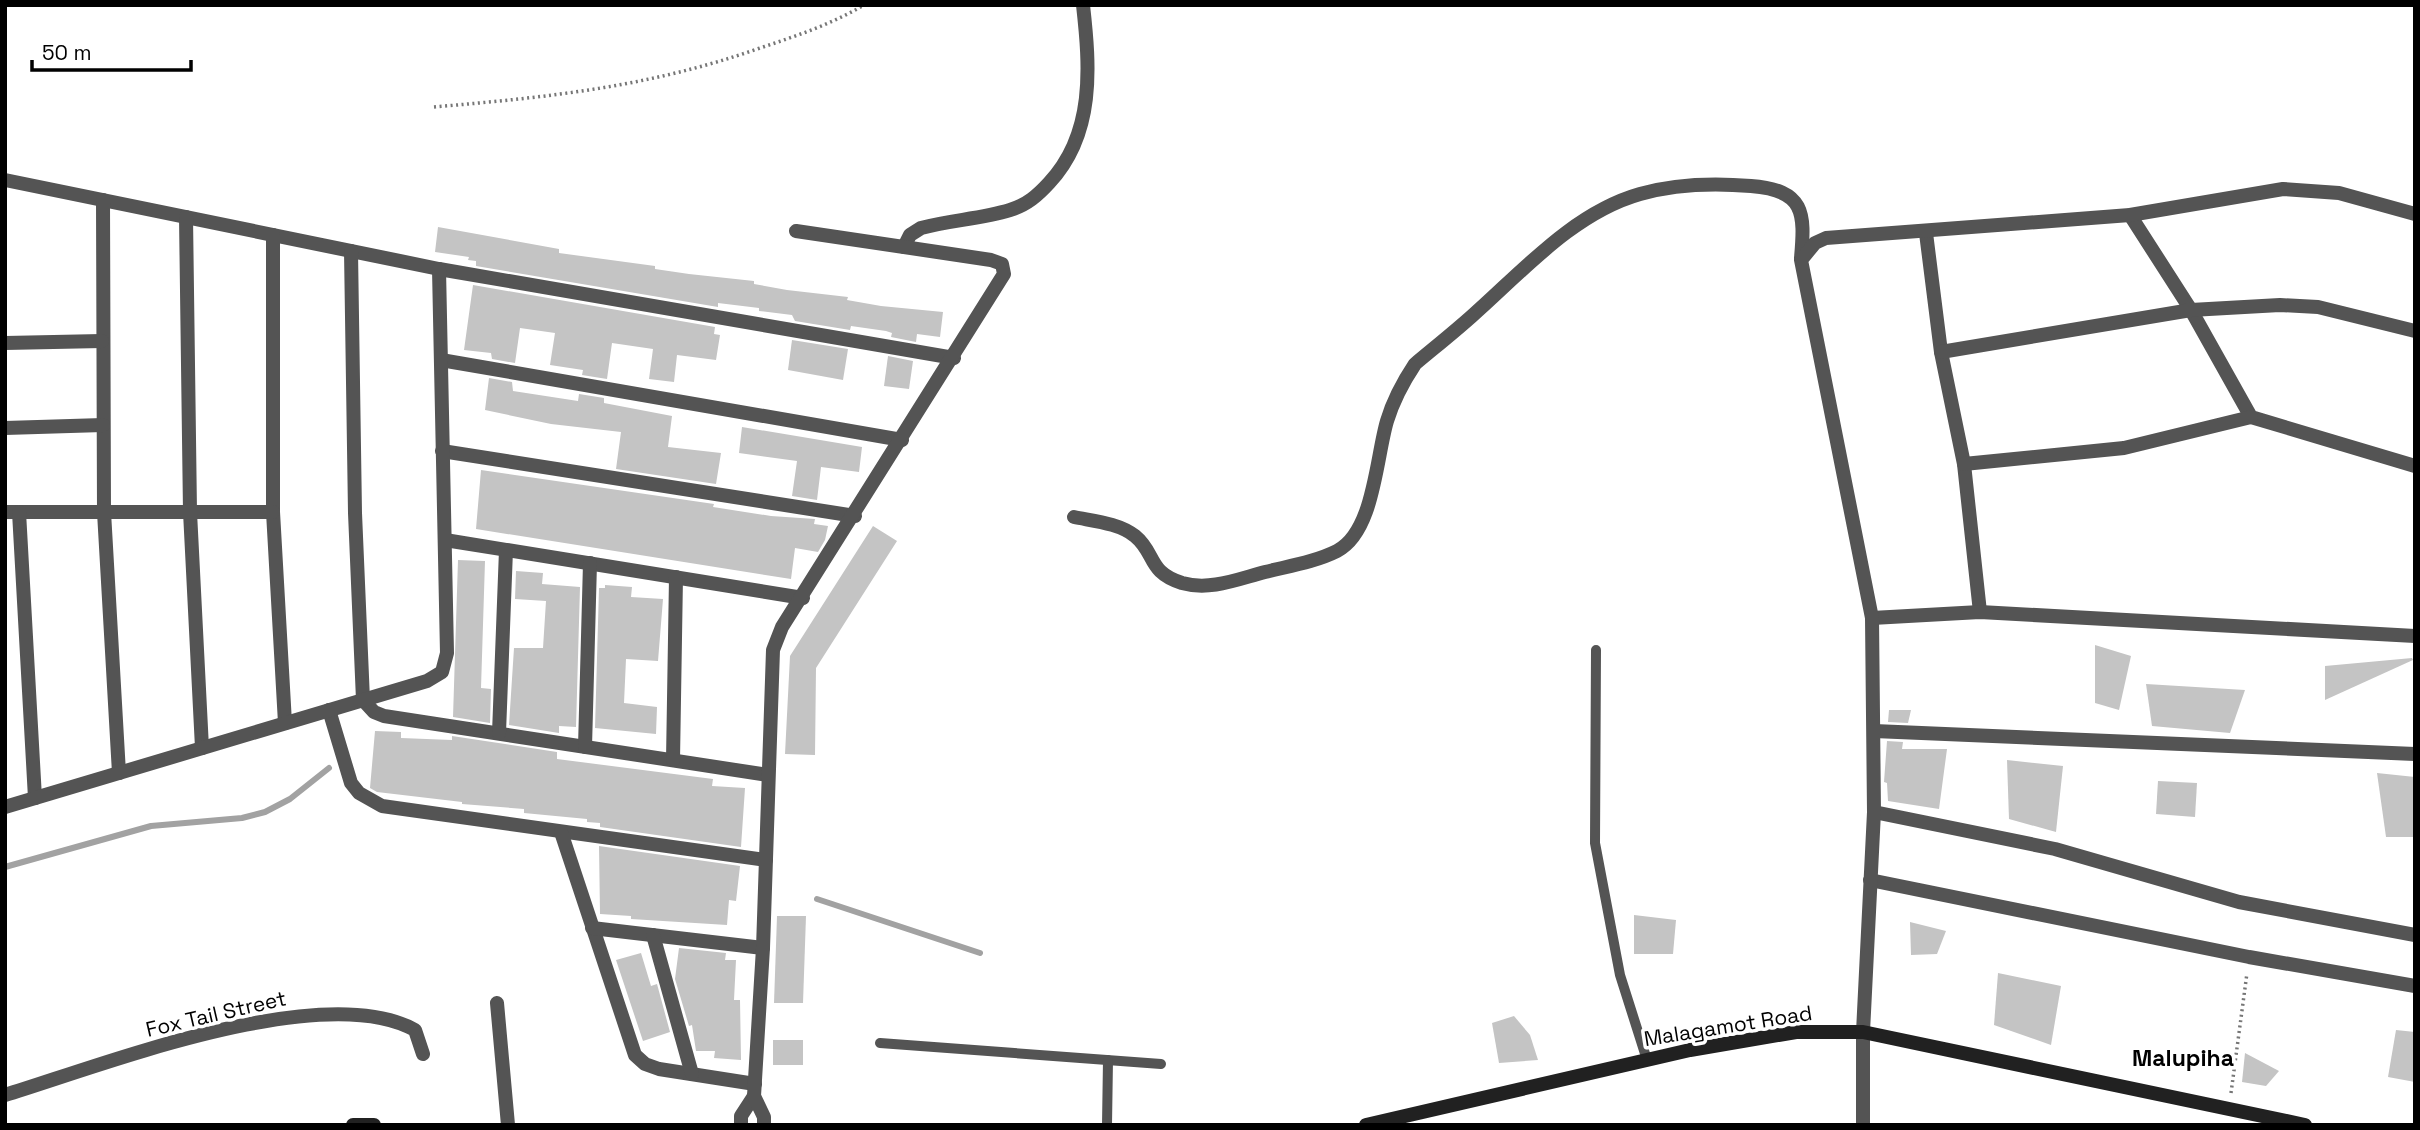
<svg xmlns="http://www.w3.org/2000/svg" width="2420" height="1130" viewBox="0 0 2420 1130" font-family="'Space Grotesk',sans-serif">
<rect width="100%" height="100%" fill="#fff"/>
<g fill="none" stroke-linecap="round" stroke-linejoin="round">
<g stroke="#a2a2a2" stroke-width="6">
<path d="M 5,867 L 151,826 L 242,818 L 265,812 L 290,799 L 329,768"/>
<path d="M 817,899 L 980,953"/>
</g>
</g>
<g fill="#c4c4c4">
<path d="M 438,227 L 559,249 L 559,253 L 655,266 L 655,269 L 689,274 L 754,281 L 754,284 L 787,290 L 848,297 L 847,300 L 881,306 L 943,312 L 940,337 L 917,334 L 916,342 L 891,337 L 892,333 L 886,331 L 851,326 L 850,330 L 795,321 L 792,315 L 759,311 L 759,308 L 718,303 L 718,307 L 476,266 L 476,261 L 468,260 L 469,257 L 435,252 Z"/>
<path d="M 473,285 L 715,327 L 714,334 L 720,335 L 716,360 L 677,355 L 674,382 L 649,379 L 653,349 L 612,343 L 607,379 L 582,375 L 583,370 L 550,365 L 555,333 L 520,328 L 515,363 L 492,359 L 491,353 L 464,350 Z"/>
<path d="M 792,340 L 848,349 L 843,380 L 788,370 Z"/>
<path d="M 888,356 L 913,361 L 909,389 L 884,386 Z"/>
<path d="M 489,378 L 512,382 L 513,391 L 578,401 L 579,394 L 604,398 L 604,403 L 672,416 L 668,447 L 721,453 L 716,484 L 616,469 L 621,432 L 551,424 L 485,410 Z"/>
<path d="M 742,427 L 862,447 L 859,472 L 821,467 L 817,500 L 792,496 L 797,461 L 739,453 Z"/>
<path d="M 481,470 L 714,504 L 713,507 L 771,516 L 815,519 L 814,524 L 828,526 L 825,540 L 818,552 L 795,548 L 791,579 L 476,529 Z"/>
<path d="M 873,526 L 897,541 L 816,668 L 815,755 L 785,754 L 790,656 Z"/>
<path d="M 458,560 L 485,561 L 481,688 L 491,689 L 490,723 L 453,717 Z"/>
<path d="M 516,571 L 543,573 L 542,584 L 580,587 L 576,727 L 559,726 L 559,733 L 509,725 L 514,648 L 543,648 L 546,601 L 515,599 Z"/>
<path d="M 605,585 L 632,587 L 631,597 L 663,599 L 658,661 L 626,659 L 624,703 L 657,707 L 656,734 L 595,728 L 599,588 L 605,588 Z"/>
<path d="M 2095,645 L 2131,656 L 2119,710 L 2095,703 Z"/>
<path d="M 2412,658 L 2413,660 L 2325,700 L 2325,666 Z"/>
<path d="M 2146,684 L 2245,690 L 2230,733 L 2152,726 Z"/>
<path d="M 1889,710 L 1911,710 L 1908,723 L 1888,722 Z"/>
<path d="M 375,731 L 401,732 L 401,738 L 452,740 L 452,736 L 557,752 L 557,759 L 713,779 L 712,786 L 745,788 L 741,847 L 600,827 L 600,823 L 587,822 L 587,819 L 524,813 L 524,809 L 462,804 L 462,802 L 377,792 L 370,788 Z"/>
<path d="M 1887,741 L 1903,742 L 1902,749 L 1947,749 L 1939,809 L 1888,801 L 1887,783 L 1884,782 Z"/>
<path d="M 2007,760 L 2063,766 L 2056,832 L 2009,819 Z"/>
<path d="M 2377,773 L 2415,777 L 2415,837 L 2386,837 Z"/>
<path d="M 2158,781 L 2197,783 L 2195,817 L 2156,814 Z"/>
<path d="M 599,846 L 740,866 L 736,901 L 729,900 L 727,925 L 631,919 L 631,916 L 600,914 Z"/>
<path d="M 1634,915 L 1676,920 L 1673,954 L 1634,954 Z"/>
<path d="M 777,916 L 806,916 L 803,1003 L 774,1003 Z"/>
<path d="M 1910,922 L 1946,931 L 1937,954 L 1911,955 Z"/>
<path d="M 679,948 L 726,953 L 725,960 L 736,960 L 734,1000 L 740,1000 L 741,1060 L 714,1058 L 715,1051 L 696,1051 L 692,1025 L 689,1026 L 675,979 Z"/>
<path d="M 641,953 L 651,986 L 657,984 L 670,1032 L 643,1041 L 616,960 Z"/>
<path d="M 1998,973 L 2061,986 L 2051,1045 L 1994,1025 Z"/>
<path d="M 1514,1016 L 1530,1035 L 1538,1060 L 1499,1063 L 1492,1023 Z"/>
<path d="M 2396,1030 L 2415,1032 L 2415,1082 L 2388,1077 Z"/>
<rect x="773" y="1040" width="30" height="25"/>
<path d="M 2245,1053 L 2279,1071 L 2266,1086 L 2242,1082 Z"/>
</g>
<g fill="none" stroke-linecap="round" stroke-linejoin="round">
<g stroke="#767676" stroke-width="3.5" stroke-dasharray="2 3.5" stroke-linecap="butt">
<path d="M 434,107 C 550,97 649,87 760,48 C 796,36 832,24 864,5"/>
<path d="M 2231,1093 L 2247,973"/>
</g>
<g stroke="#545454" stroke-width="10">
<path d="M 1596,650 L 1595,843 L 1620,975 L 1647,1060"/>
<path d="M 880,1043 L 1161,1064"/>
<path d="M 1107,1125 L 1108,1060"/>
</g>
<g stroke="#545454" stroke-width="14">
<path d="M 5,180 L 439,269 L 954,358"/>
<path d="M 103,200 L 104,512 L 119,773"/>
<path d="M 2130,215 L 2191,310 L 2251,417 L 2415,466"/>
<path d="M 186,217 L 190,512 L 202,748"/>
<path d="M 1926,233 L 1941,352 L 1964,464 L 1980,612"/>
<path d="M 273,235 L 273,512 L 285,723"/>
<path d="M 904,247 L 910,235 L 921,228 C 950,220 981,219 1010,210 C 1027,205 1038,195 1049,183 C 1095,134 1090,67 1083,5"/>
<path d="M 351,251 L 355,513 L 363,700 L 374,712 L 384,716 L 768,775"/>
<path d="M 5,343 L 102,341"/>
<path d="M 1941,352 L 2191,310 L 2280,305 L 2318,307 L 2415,331"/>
<path d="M 441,360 L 902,440"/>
<path d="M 5,428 L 103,425"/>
<path d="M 442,451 L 855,516"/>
<path d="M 1964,464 L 2124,448 L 2251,417"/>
<path d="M 5,512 L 273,512"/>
<path d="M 19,512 L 35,798"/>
<path d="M 1074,517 C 1093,521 1119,523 1135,536 C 1156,553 1147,572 1182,583 C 1210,591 1238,579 1265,572 C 1289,566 1315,562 1337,551 C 1374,532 1376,458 1387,421 C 1393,401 1403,382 1415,364 C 1434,348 1453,333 1472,316 C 1522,272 1573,213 1640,194 C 1675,184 1715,183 1751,186 C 1805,190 1805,213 1801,258"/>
<path d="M 445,540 L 803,598"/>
<path d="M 1872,618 L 1980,612 L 2415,636"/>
<path d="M 329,710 L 351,783 L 359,793 L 382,806 L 766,860"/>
<path d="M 1874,731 L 2415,754"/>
<path d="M 499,733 L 506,550"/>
<path d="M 585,747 L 590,563"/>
<path d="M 673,760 L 676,577"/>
<path d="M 5,807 L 427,681 L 442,672 L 447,653 L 439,269"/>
<path d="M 1874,812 L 2055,849 L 2239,902 L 2415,935"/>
<path d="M 561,832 L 635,1055 L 645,1064 L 659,1069 L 755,1084"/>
<path d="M 1870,880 L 2249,957 L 2415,986"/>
<path d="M 592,928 L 763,948"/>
<path d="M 653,935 L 692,1074"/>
<path d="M 497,1003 L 508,1125"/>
<path d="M 5,1095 C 103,1065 323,979 415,1030 L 423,1054"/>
<path d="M 741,1125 L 741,1116 L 754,1096"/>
<path d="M 764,1125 L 764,1117 L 754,1096 L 763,948 L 773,650 L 782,627 L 1004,274 L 1002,264 L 991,260 L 796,231"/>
<path d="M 1863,1125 L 1863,1032 L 1874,812 L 1872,618 L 1801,260 L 1815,243 L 1826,238 L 2130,215 L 2283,189 L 2339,193 L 2415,214"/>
</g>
<g stroke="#212121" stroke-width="14">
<path d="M 353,1125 L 374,1125"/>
<path d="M 1366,1125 L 1690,1050 L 1796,1032 L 1863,1032 L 2305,1125"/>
</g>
</g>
<g text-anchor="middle" stroke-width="7" stroke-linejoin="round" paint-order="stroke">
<g font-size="21" fill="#000" stroke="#fff">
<text transform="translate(216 1014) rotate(-13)" y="7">Fox Tail Street</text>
<text transform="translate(1728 1026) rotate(-9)" y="7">Malagamot Road</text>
</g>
<g font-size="23" font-weight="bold" fill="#000" stroke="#fff">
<text x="2183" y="1066">Malupiha</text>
</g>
</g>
<rect width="2420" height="1130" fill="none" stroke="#000000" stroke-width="14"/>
<path d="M32 60v10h159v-10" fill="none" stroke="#000000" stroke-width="3.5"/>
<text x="42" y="60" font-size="21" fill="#000000" stroke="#ffffff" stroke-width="5" paint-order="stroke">50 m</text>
</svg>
